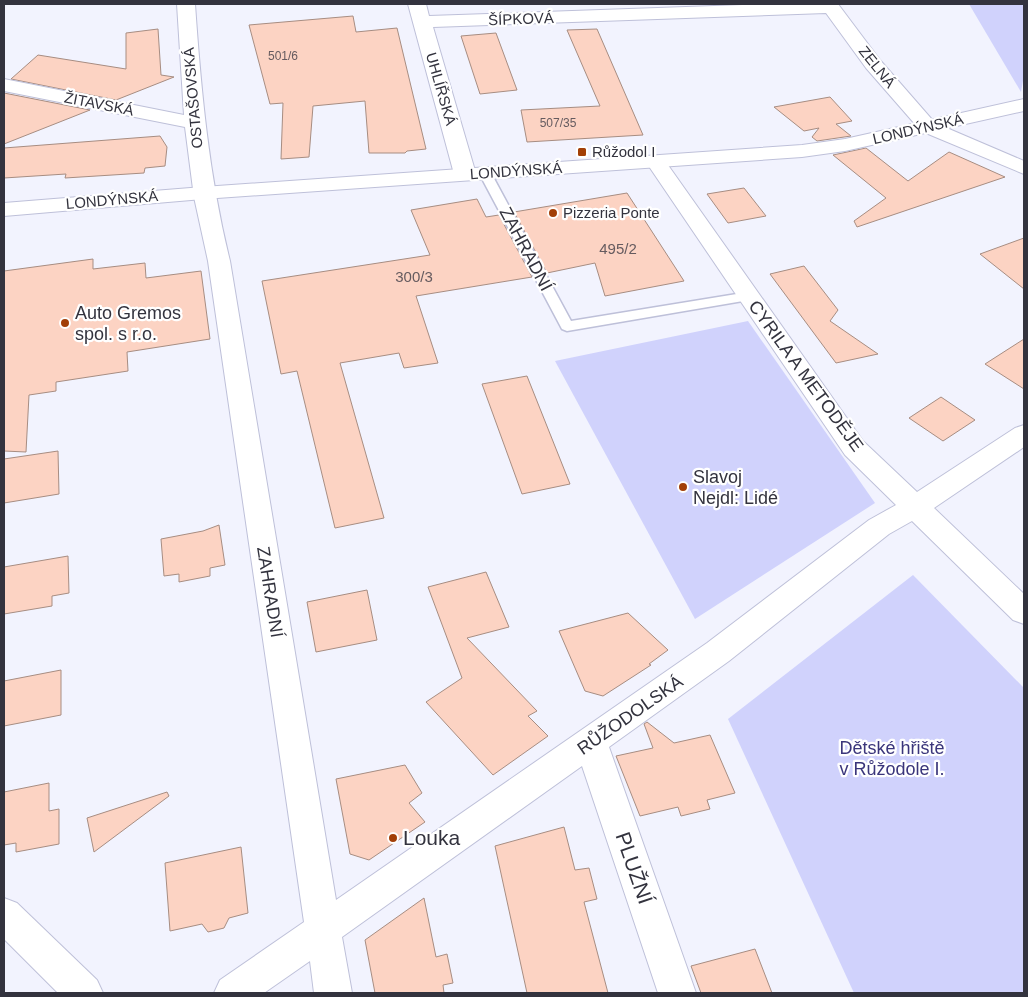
<svg xmlns="http://www.w3.org/2000/svg" width="1028" height="997" viewBox="0 0 1028 997" font-family="Arial,sans-serif">
<rect width="100%" height="100%" fill="#f2f3fe"/>
<g fill="#d0d2fc">
<path d="M 969,4 L 1024,4 L 1024,75 L 1021,92 Z"/>
<path d="M 748,321 L 875,503 L 695,619 L 555,361 Z"/>
<path d="M 913,575 L 1024,688 L 1024,993 L 854,993 L 728,719 Z"/>
</g>
<g fill="#fcd3c3" stroke="#a78d82">
<path d="M 353,16 L 356,32 L 397,28 L 426,149 L 407,151 L 405,153 L 369,153 L 365,101 L 313,106 L 309,157 L 281,159 L 283,103 L 270,104 L 249,25 Z"/>
<path d="M 158,29 L 161,75 L 174,77 L 116,100 L 11,79 L 38,55 L 126,69 L 126,33 Z"/>
<path d="M 597,29 L 643,135 L 527,142 L 521,110 L 600,106 L 567,30 Z"/>
<path d="M 496,33 L 517,90 L 480,94 L 461,36 Z"/>
<path d="M 4,93 L 90,110 L 4,144 Z"/>
<path d="M 830,97 L 852,121 L 836,124 L 851,136 L 817,141 L 812,137 L 819,128 L 804,131 L 774,107 Z"/>
<path d="M 160,136 L 167,147 L 165,166 L 145,168 L 144,173 L 65,178 L 66,174 L 4,178 L 4,148 Z"/>
<path d="M 866,148 L 908,181 L 949,152 L 1005,177 L 857,227 L 854,221 L 886,198 L 833,155 Z"/>
<path d="M 744,188 L 766,216 L 728,223 L 707,194 Z"/>
<path d="M 627,193 L 684,281 L 605,296 L 595,263 L 547,273 L 514,212 Z"/>
<path d="M 477,199 L 486,217 L 499,215 L 532,277 L 416,296 L 438,363 L 404,368 L 399,353 L 340,363 L 384,518 L 335,528 L 297,371 L 281,374 L 262,281 L 430,255 L 411,210 Z"/>
<path d="M 1024,238 L 1024,289 L 980,254 Z"/>
<path d="M 93,259 L 93,269 L 145,263 L 146,278 L 201,271 L 210,339 L 127,352 L 128,371 L 56,382 L 56,391 L 29,395 L 26,452 L 4,451 L 4,271 Z"/>
<path d="M 804,266 L 838,310 L 830,321 L 878,354 L 836,363 L 770,274 Z"/>
<path d="M 1024,339 L 1024,389 L 985,364 Z"/>
<path d="M 527,376 L 570,484 L 522,494 L 482,384 Z"/>
<path d="M 941,397 L 975,420 L 943,441 L 909,418 Z"/>
<path d="M 58,451 L 59,494 L 4,503 L 4,459 Z"/>
<path d="M 219,525 L 225,565 L 210,568 L 210,576 L 179,582 L 179,574 L 164,576 L 161,539 L 203,531 Z"/>
<path d="M 68,556 L 69,593 L 52,596 L 52,606 L 4,614 L 4,567 Z"/>
<path d="M 486,572 L 509,627 L 467,638 L 537,711 L 528,716 L 548,736 L 493,775 L 426,702 L 462,678 L 428,587 Z"/>
<path d="M 367,590 L 377,640 L 316,652 L 307,602 Z"/>
<path d="M 628,613 L 668,650 L 649,664 L 651,665 L 603,696 L 585,691 L 559,631 Z"/>
<path d="M 61,670 L 61,715 L 4,726 L 4,681 Z"/>
<path d="M 647,722 L 674,743 L 710,735 L 735,793 L 707,800 L 710,809 L 681,816 L 678,807 L 640,816 L 616,756 L 653,748 L 644,724 Z"/>
<path d="M 405,765 L 422,793 L 409,803 L 425,822 L 369,860 L 350,854 L 336,779 Z"/>
<path d="M 49,783 L 49,811 L 59,809 L 59,844 L 16,852 L 16,843 L 4,845 L 4,792 Z"/>
<path d="M 167,792 L 169,796 L 94,852 L 87,818 Z"/>
<path d="M 564,827 L 575,870 L 589,868 L 597,899 L 584,902 L 608,993 L 527,993 L 495,846 Z"/>
<path d="M 241,847 L 248,913 L 229,918 L 224,928 L 208,932 L 202,924 L 170,931 L 165,863 Z"/>
<path d="M 424,898 L 436,957 L 447,954 L 453,983 L 443,985 L 444,993 L 375,993 L 365,940 Z"/>
<path d="M 755,949 L 772,993 L 701,993 L 691,966 Z"/>
</g>
<g fill="none" stroke-linecap="round" stroke-linejoin="round">
<g stroke="#bec0d9" stroke-width="3">
<path id="service" d="M 485,169 L 491,173 L 571,321 L 749,292 L 754,293 L 756,296 L 754,299 L 749,300 L 567,331 L 562,329 L 479,173 Z"/>
</g>
<g stroke="#bec0d9" stroke-width="2">
<g id="minor">
<path d="M 177,4 L 195,4 C 201,91 209,176 230,261 L 336,900 L 707,643 L 869,520 L 896,505 L 845,455 L 646,162 L 649,158 L 656,156 L 663,158 L 863,441 L 917,492 L 1015,428 L 1024,425 L 1024,447 L 934,508 L 1024,594 L 1024,624 L 1013,620 L 912,521 L 889,534 L 729,661 L 609,747 L 696,993 L 658,993 L 582,766 L 342,937 L 352,993 L 314,993 L 310,961 L 264,993 L 214,993 L 220,980 L 304,922 L 208,261 L 194,197 L 185,127 L 4,91 L 4,79 L 184,115 Z"/>
<path d="M 408,4 L 426,4 L 429,16 L 774,4 L 838,4 L 880,60 L 935,123 L 1024,161 L 1024,174 L 921,131 L 866,68 L 826,13 L 433,27 L 476,174 L 472,178 L 465,180 L 458,178 L 454,174 Z"/>
<path d="M 4,898 L 17,903 L 97,980 L 103,993 L 58,993 L 4,939 Z"/>
</g>
</g>
<g stroke="#bec0d9" stroke-width="2">
<path id="secondary" d="M 1024,99 L 1024,111 L 845,151 L 802,157 L 203,199 L 4,216 L 4,203 L 203,187 L 802,145 L 845,139 Z"/>
</g>
<use href="#service" fill="#fff" fill-rule="evenodd"/>
<use href="#minor" fill="#fff" fill-rule="evenodd"/>
<use href="#secondary" fill="#fff" fill-rule="evenodd"/>
</g>
<g fill="#a23f07" stroke="#fff" stroke-width="2">
<rect x="577" y="147" width="10" height="10" rx="2.5"/>
<circle cx="553" cy="213" r="5"/>
<circle cx="65" cy="323" r="5"/>
<circle cx="683" cy="487" r="5"/>
<circle cx="393" cy="838" r="5"/>
</g>
<g text-anchor="middle" stroke-width="4.5" stroke-linejoin="round" paint-order="stroke">
<g font-size="12" fill="#655b5f">
<text x="283" y="60">501/6</text>
<text x="558" y="127">507/35</text>
</g>
<g font-size="15" fill="#33333e" stroke="#fff">
<text transform="translate(521 19) rotate(-2)" y="5">ŠÍPKOVÁ</text>
<text transform="translate(877 67) rotate(51)" y="5">ZELNÁ</text>
<text transform="translate(441 89) rotate(74)" y="5">UHLÍŘSKÁ</text>
<text transform="translate(193 98) rotate(-95)" y="5">OSTAŠOVSKÁ</text>
<text transform="translate(99 104) rotate(11)" y="5">ŽITAVSKÁ</text>
<text transform="translate(918 129) rotate(-13)" y="5">LONDÝNSKÁ</text>
<text transform="translate(516 171) rotate(-4)" y="5">LONDÝNSKÁ</text>
<text transform="translate(112 200) rotate(-5)" y="5">LONDÝNSKÁ</text>
</g>
<g font-size="15" fill="#33333e" stroke="#fff" text-anchor="start">
<text x="592" y="157">Růžodol I</text>
<text x="563" y="218">Pizzeria Ponte</text>
</g>
<g font-size="15" fill="#655b5f">
<text x="618" y="254">495/2</text>
<text x="414" y="282">300/3</text>
</g>
<g font-size="18" fill="#33333e" stroke="#fff">
<text transform="translate(526 249) rotate(62)" y="6">ZAHRADNÍ</text>
<text transform="translate(806 376) rotate(54)" y="6">CYRILA A METODĚJE</text>
<text transform="translate(270 592) rotate(81)" y="6">ZAHRADNÍ</text>
<text transform="translate(630 715) rotate(-35)" y="6">RŮŽODOLSKÁ</text>
</g>
<g font-size="18" fill="#33333e" stroke="#fff" text-anchor="start">
<text x="75" y="319">Auto Gremos<tspan x="75" dy="21">spol. s r.o.</tspan></text>
<text x="693" y="483">Slavoj<tspan x="693" dy="21">Nejdl: Lidé</tspan></text>
</g>
<g font-size="18" fill="#3a357b" stroke="#fff">
<text x="892" y="754">Dětské hřiště<tspan x="892" dy="21">v Růžodole I.</tspan></text>
</g>
<g font-size="21" fill="#33333e" stroke="#fff" text-anchor="start">
<text x="403" y="845">Louka</text>
</g>
<g font-size="21" fill="#33333e" stroke="#fff">
<text transform="translate(634 868) rotate(71)" y="7">PLUŽNÍ</text>
</g>
</g>
<rect width="1028" height="997" fill="none" stroke="#33333e" stroke-width="10"/>
</svg>
